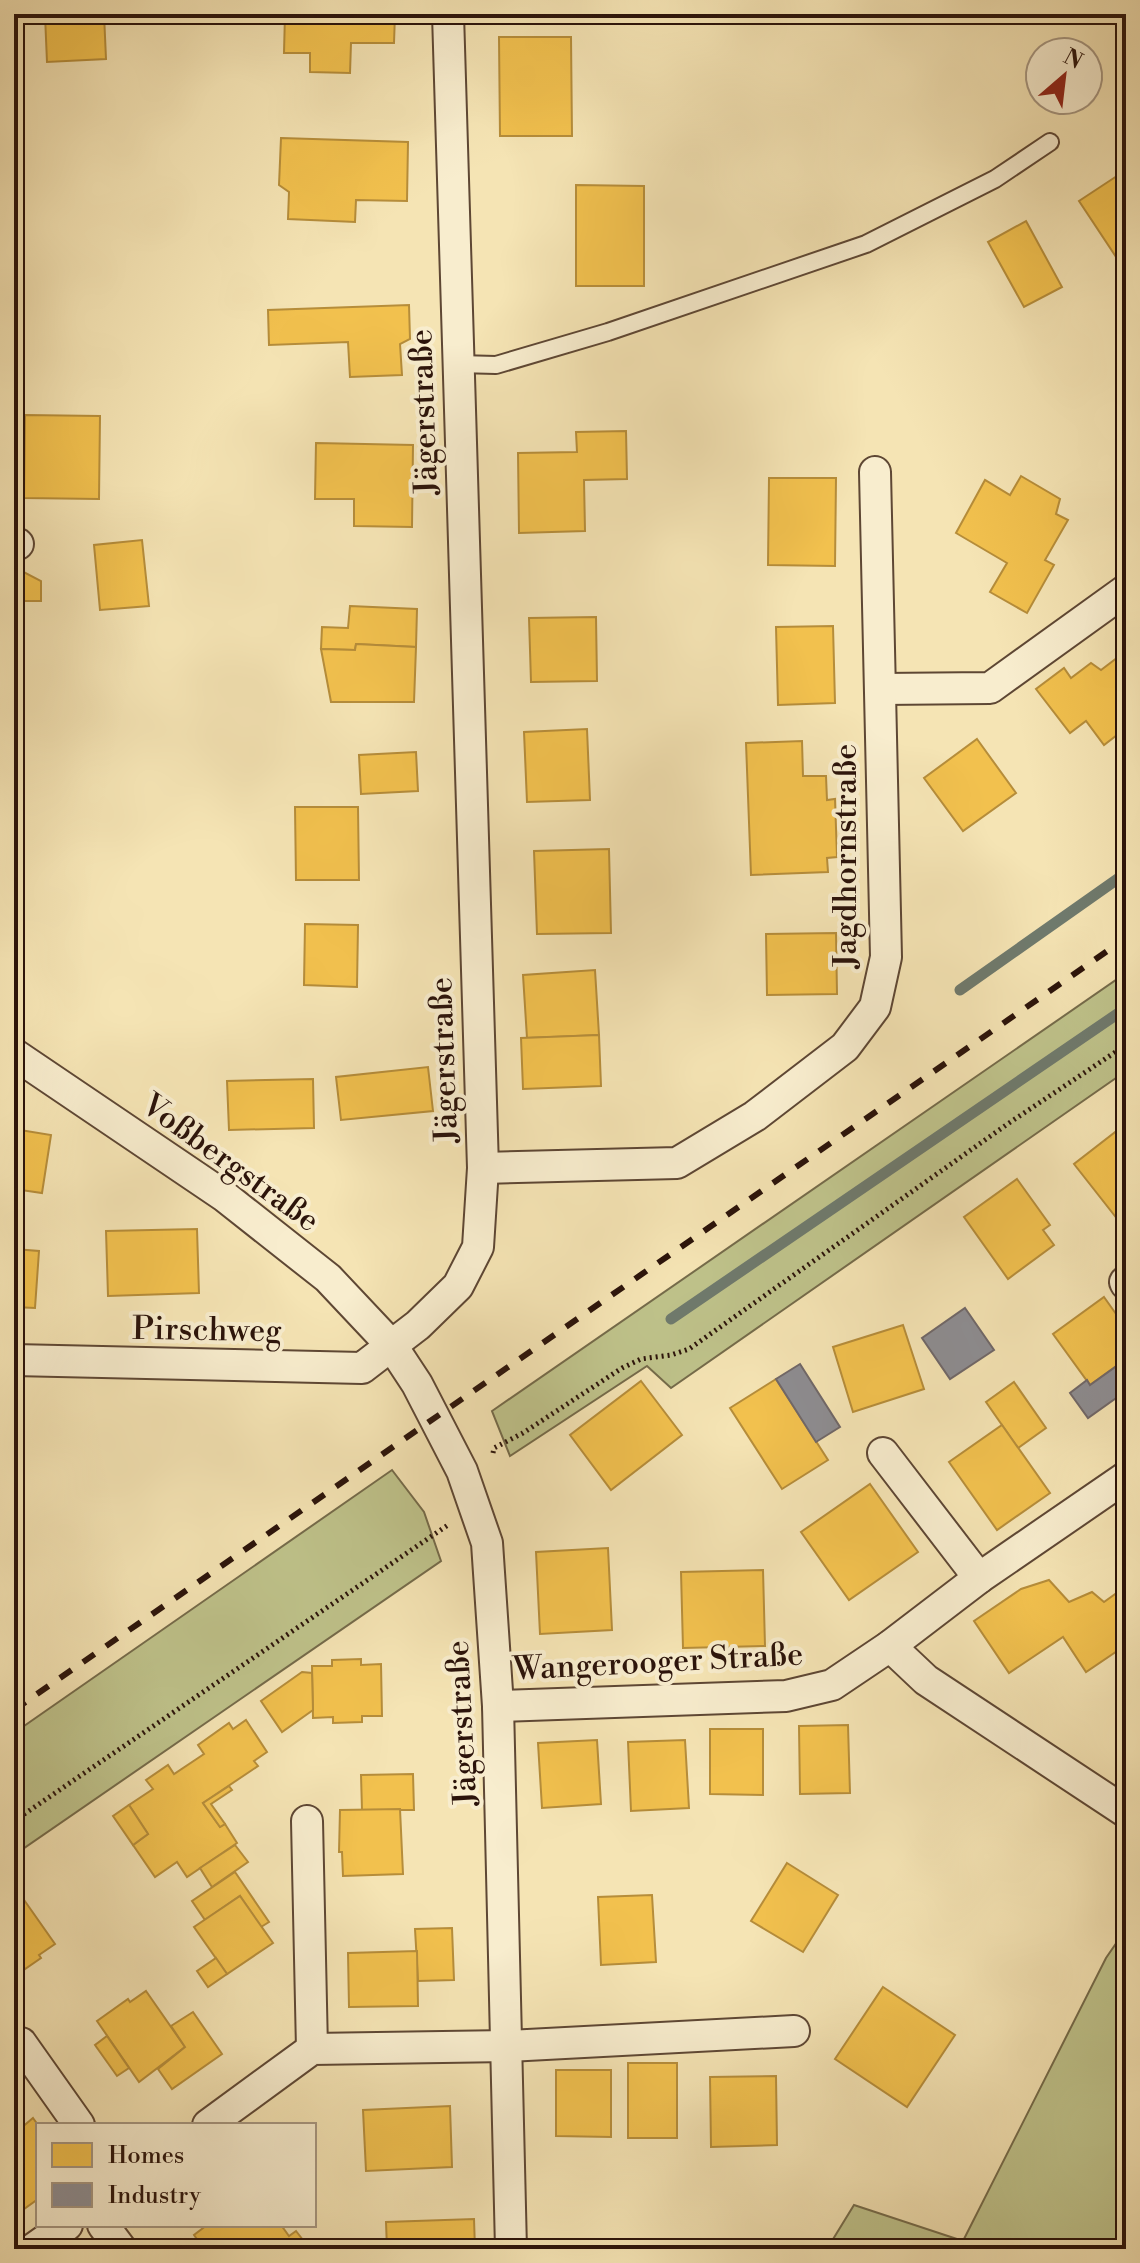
<svg xmlns="http://www.w3.org/2000/svg" width="1140" height="2263" viewBox="0 0 1140 2263" font-family="'Libre Bodoni',serif">
<rect width="100%" height="100%" fill="#f5e4b4"/>
<filter id="stains"><feTurbulence type="fractalNoise" baseFrequency=".0025" numOctaves="4"/><feColorMatrix values="0 0 0 0 .2 0 0 0 0 .09 0 0 0 0 .02 0 0 0 .5 -.17"/></filter>
<radialGradient id="worn" r=".72"><stop offset=".6" stop-color="#630" stop-opacity="0"/><stop offset="1" stop-color="#630" stop-opacity=".3"/></radialGradient>
<g fill="#bfc38b" stroke="#756b4a" stroke-width="2">
<path d="M 1126,973 L 1126,1071 L 671,1388 L 647,1366 L 510,1456 L 492,1411 Z"/>
<path d="M 392,1470 L 424,1512 L 441,1561 L 14,1855 L 14,1733 Z"/>
<path d="M 1126,1929 L 1126,2249 L 827,2249 L 854,2205 L 963,2241 L 1106,1958 Z"/>
</g>
<g fill="#f2c14e" stroke="#b68d3a" stroke-width="2">
<path d="M 104,14 L 106,59 L 47,62 L 45,15 Z"/>
<path d="M 285,14 L 395,14 L 394,43 L 351,43 L 350,73 L 310,72 L 310,53 L 284,53 Z"/>
<rect x="535" y="14" width="48" height="2"/>
<path d="M 499,37 L 571,37 L 572,136 L 500,136 Z"/>
<path d="M 281,138 L 408,142 L 407,201 L 356,200 L 355,222 L 288,219 L 289,192 L 279,185 Z"/>
<path d="M 1126,170 L 1126,272 L 1079,201 Z"/>
<path d="M 576,185 L 644,186 L 644,286 L 576,286 Z"/>
<path d="M 1026,221 L 1062,287 L 1024,307 L 988,242 Z"/>
<path d="M 409,305 L 410,339 L 400,344 L 402,375 L 350,377 L 348,342 L 269,345 L 268,310 Z"/>
<path d="M 25,415 L 100,416 L 99,499 L 24,498 Z"/>
<path d="M 626,431 L 627,479 L 584,480 L 585,531 L 519,533 L 518,453 L 577,452 L 576,432 Z"/>
<path d="M 316,443 L 413,445 L 412,527 L 354,526 L 354,499 L 315,499 Z"/>
<path d="M 1021,476 L 1060,499 L 1056,514 L 1068,520 L 1045,560 L 1054,565 L 1027,613 L 990,592 L 1007,563 L 956,533 L 985,480 L 1010,495 Z"/>
<path d="M 769,478 L 836,478 L 835,566 L 768,565 Z"/>
<path d="M 142,540 L 149,606 L 100,610 L 94,545 Z"/>
<path d="M 14,567 L 41,581 L 41,601 L 14,601 Z"/>
<path d="M 350,606 L 417,609 L 416,647 L 356,644 L 355,650 L 321,649 L 322,627 L 348,628 Z"/>
<path d="M 596,617 L 597,681 L 531,682 L 529,618 Z"/>
<path d="M 833,626 L 835,703 L 778,705 L 776,627 Z"/>
<path d="M 356,644 L 416,647 L 414,702 L 331,702 L 321,649 L 355,650 Z"/>
<path d="M 1126,651 L 1126,728 L 1104,745 L 1086,721 L 1070,733 L 1036,689 L 1064,668 L 1071,678 L 1091,663 L 1101,670 Z"/>
<path d="M 587,729 L 590,800 L 527,802 L 524,732 Z"/>
<path d="M 977,739 L 1016,793 L 963,831 L 924,778 Z"/>
<path d="M 802,741 L 803,776 L 826,776 L 827,800 L 835,799 L 837,857 L 827,858 L 828,872 L 751,875 L 746,743 Z"/>
<path d="M 416,752 L 418,791 L 361,794 L 359,755 Z"/>
<path d="M 295,807 L 358,807 L 359,880 L 296,880 Z"/>
<path d="M 609,849 L 611,933 L 537,934 L 534,851 Z"/>
<path d="M 305,924 L 358,925 L 357,987 L 304,985 Z"/>
<path d="M 836,933 L 837,994 L 767,995 L 766,934 Z"/>
<path d="M 595,970 L 599,1035 L 527,1038 L 523,975 Z"/>
<path d="M 599,1035 L 601,1086 L 523,1089 L 521,1038 Z"/>
<path d="M 428,1067 L 433,1111 L 341,1120 L 336,1077 Z"/>
<path d="M 313,1079 L 314,1128 L 229,1130 L 227,1081 Z"/>
<path d="M 1123,1126 L 1126,1130 L 1126,1223 L 1122,1225 L 1074,1164 Z"/>
<path d="M 14,1129 L 51,1135 L 42,1193 L 14,1189 Z"/>
<path d="M 1017,1179 L 1050,1225 L 1043,1230 L 1054,1245 L 1008,1279 L 964,1217 Z"/>
<path d="M 197,1229 L 199,1293 L 108,1296 L 106,1231 Z"/>
<path d="M 14,1249 L 39,1251 L 35,1308 L 14,1307 Z"/>
<path d="M 1104,1297 L 1126,1328 L 1126,1359 L 1090,1385 L 1053,1334 Z"/>
<path d="M 903,1325 L 924,1389 L 853,1412 L 833,1347 Z"/>
<path d="M 776,1379 L 828,1460 L 782,1489 L 730,1408 Z"/>
<path d="M 641,1381 L 682,1435 L 611,1490 L 570,1435 Z"/>
<path d="M 1014,1382 L 1046,1428 L 1018,1448 L 986,1402 Z"/>
<path d="M 1002,1425 L 1050,1493 L 997,1530 L 949,1462 Z"/>
<path d="M 870,1484 L 918,1552 L 849,1600 L 801,1532 Z"/>
<path d="M 608,1548 L 612,1630 L 540,1634 L 536,1552 Z"/>
<path d="M 763,1570 L 765,1646 L 683,1648 L 681,1572 Z"/>
<path d="M 1049,1580 L 1069,1602 L 1092,1592 L 1104,1602 L 1125,1587 L 1126,1645 L 1086,1672 L 1063,1637 L 1009,1673 L 974,1621 L 1021,1589 Z"/>
<path d="M 361,1659 L 361,1665 L 381,1664 L 382,1716 L 362,1716 L 362,1722 L 333,1723 L 333,1717 L 313,1718 L 312,1666 L 332,1666 L 332,1660 Z"/>
<path d="M 302,1672 L 312,1673 L 313,1710 L 282,1732 L 261,1701 Z"/>
<path d="M 246,1720 L 267,1752 L 254,1761 L 258,1766 L 203,1803 L 220,1827 L 225,1824 L 237,1843 L 187,1877 L 177,1862 L 155,1877 L 133,1845 L 148,1834 L 129,1805 L 153,1789 L 146,1780 L 168,1765 L 174,1774 L 204,1754 L 198,1745 L 229,1723 L 233,1729 Z"/>
<path d="M 848,1725 L 850,1793 L 800,1794 L 799,1726 Z"/>
<path d="M 710,1729 L 763,1729 L 763,1795 L 710,1794 Z"/>
<path d="M 597,1740 L 601,1804 L 542,1808 L 538,1743 Z"/>
<path d="M 685,1740 L 689,1808 L 631,1811 L 628,1742 Z"/>
<path d="M 413,1774 L 414,1810 L 362,1810 L 361,1775 Z"/>
<path d="M 229,1786 L 232,1790 L 211,1804 L 225,1824 L 220,1827 L 203,1803 Z"/>
<path d="M 129,1805 L 148,1834 L 133,1845 L 113,1816 Z"/>
<path d="M 400,1809 L 403,1874 L 343,1876 L 342,1852 L 339,1852 L 340,1810 Z"/>
<path d="M 235,1845 L 248,1862 L 212,1887 L 200,1868 Z"/>
<path d="M 787,1863 L 838,1895 L 803,1952 L 751,1921 Z"/>
<path d="M 235,1872 L 269,1922 L 261,1927 L 240,1896 L 205,1920 L 192,1901 Z"/>
<path d="M 652,1895 L 656,1962 L 601,1965 L 598,1897 Z"/>
<path d="M 240,1896 L 273,1943 L 227,1974 L 194,1927 Z"/>
<path d="M 22,1897 L 55,1944 L 39,1955 L 41,1958 L 25,1969 L 23,1966 L 14,1972 L 14,1903 Z"/>
<path d="M 452,1928 L 454,1980 L 418,1981 L 415,1929 Z"/>
<path d="M 417,1951 L 418,2006 L 349,2007 L 348,1953 Z"/>
<path d="M 216,1958 L 227,1974 L 208,1987 L 197,1971 Z"/>
<path d="M 883,1987 L 955,2035 L 907,2107 L 835,2059 Z"/>
<path d="M 146,1991 L 185,2047 L 139,2082 L 97,2021 L 128,1999 L 130,2002 Z"/>
<path d="M 193,2012 L 222,2054 L 172,2089 L 158,2069 L 185,2047 L 171,2026 Z"/>
<path d="M 107,2036 L 129,2068 L 117,2076 L 95,2045 Z"/>
<rect x="628" y="2063" width="49" height="75"/>
<path d="M 556,2070 L 611,2070 L 611,2137 L 556,2136 Z"/>
<path d="M 776,2076 L 777,2145 L 711,2147 L 710,2077 Z"/>
<path d="M 450,2106 L 452,2167 L 366,2171 L 363,2110 Z"/>
<path d="M 33,2118 L 38,2125 L 38,2199 L 24,2209 L 14,2195 L 14,2134 Z"/>
<path d="M 474,2219 L 475,2249 L 387,2249 L 386,2222 Z"/>
<path d="M 207,2225 L 281,2225 L 289,2236 L 296,2231 L 310,2249 L 204,2249 L 194,2235 Z"/>
</g>
<g fill="#8d8d92" stroke="#706869" stroke-width="2">
<path d="M 965,1308 L 994,1350 L 950,1379 L 922,1338 Z"/>
<path d="M 1125,1360 L 1126,1391 L 1088,1418 L 1070,1393 L 1087,1380 L 1090,1385 Z"/>
<path d="M 800,1364 L 840,1427 L 816,1442 L 776,1379 Z"/>
</g>
<g fill="none" stroke-linecap="round" stroke-linejoin="round">
<g stroke="#6f7a6d" stroke-width="11">
<path d="M 960,990 L 1126,873"/>
<path d="M 671,1319 L 1126,1008"/>
</g>
<g stroke="#5e4734" stroke-width="20">
<path id="service" d="M 458,364 L 496,365 L 608,332 L 866,244 L 995,179 L 1050,142"/>
</g>
<g stroke="#5e4734" stroke-width="34">
<g id="minor">
<path d="M 14,544 L 18,544"/>
<path d="M 881,689 L 990,688 L 1126,590"/>
<path d="M 14,1054 L 224,1196 L 328,1278 L 392,1346 L 417,1384 L 462,1471 L 487,1543 L 498,1706 L 511,2249"/>
<path d="M 483,1168 L 677,1163 L 755,1116 L 845,1047 L 875,1007 L 886,957 L 875,472"/>
<path d="M 1125,1282 L 1126,1284"/>
<path d="M 14,1360 L 362,1368 L 418,1325 L 458,1286 L 478,1247 L 483,1168 L 448,14"/>
<path d="M 883,1453 L 979,1578"/>
<path d="M 890,1646 L 926,1680 L 1126,1812"/>
<path d="M 498,1706 L 786,1696 L 832,1685 L 890,1646 L 979,1578 L 1126,1477"/>
<path d="M 307,1821 L 312,2049"/>
<path d="M 21,2043 L 79,2125"/>
<path d="M 208,2125 L 312,2049 L 508,2046 L 794,2031"/>
<path d="M 103,2225 L 121,2249"/>
<path d="M 33,2249 L 67,2225"/>
</g>
</g>
<g stroke="#2b130a" stroke-width="5" stroke-dasharray="2 4" stroke-linecap="butt">
<path d="M 493,1453 L 494,1448 L 523,1433 L 622,1368 L 641,1359 L 671,1355 L 689,1349 L 1009,1123 L 1126,1045"/>
<path d="M 14,1821 L 448,1525"/>
</g>
<use href="#service" stroke="#f8edce" stroke-width="16"/>
<use href="#minor" stroke="#f8edce" stroke-width="30"/>
<path stroke="#2b130a" stroke-width="6" stroke-dasharray="14 14" stroke-linecap="butt" d="M 14,1710 L 1126,938"/>
</g>
<g text-anchor="middle" stroke-width="8" stroke-linejoin="round" paint-order="stroke">
<g font-size="32" fill="#2b130a" stroke="#f8edce">
<text transform="translate(423 412) rotate(-92)" y="11">Jägerstraße</text>
<text transform="translate(845 856) rotate(-90)" y="11">Jagdhornstraße</text>
<text transform="translate(443 1060) rotate(-92)" y="11">Jägerstraße</text>
<text transform="translate(231 1162) rotate(36)" y="11">Voßbergstraße</text>
<text transform="translate(207 1329) rotate(1)" y="11">Pirschweg</text>
<text transform="translate(658 1661) rotate(-3)" y="11">Wangerooger Straße</text>
<text transform="translate(461 1723) rotate(-93)" y="11">Jägerstraße</text>
</g>
</g>
<rect width="1140" height="2263" fill="none" stroke="#f5e4b4" stroke-width="48"/>
<rect x="16" y="16" width="1108" height="2231" fill="none" stroke="#2b130a" stroke-width="4"/>
<rect x="24" y="24" width="1092" height="2215" fill="none" stroke="#2b130a" stroke-width="2"/>
<rect x="36" y="2123" width="280" height="104" fill="#f8edce" stroke="#a69680" stroke-width="2"/>
<rect x="52" y="2143" width="40" height="24" fill="#f2c14e" stroke="#a69680" stroke-width="2"/>
<text x="108" y="2163" font-size="24" fill="#2b130a">Homes</text>
<rect x="52" y="2183" width="40" height="24" fill="#8d8d92" stroke="#a69680" stroke-width="2"/>
<text x="108" y="2203" font-size="24" fill="#2b130a">Industry</text>
<g transform="translate(1064 76) rotate(28)"><circle r="38" fill="#f8edce" stroke="#a69680" stroke-width="2"/>
<path d="M0-6L14 30L0 20L-14 30Z" fill="#8f2418"/>
<text y="-12" font-size="22" font-weight="bold" text-anchor="middle" fill="#2b130a">N</text>
</g>
<rect width="100%" height="100%" filter="url(#stains)"/>
<rect width="100%" height="100%" fill="url(#worn)"/>
</svg>
